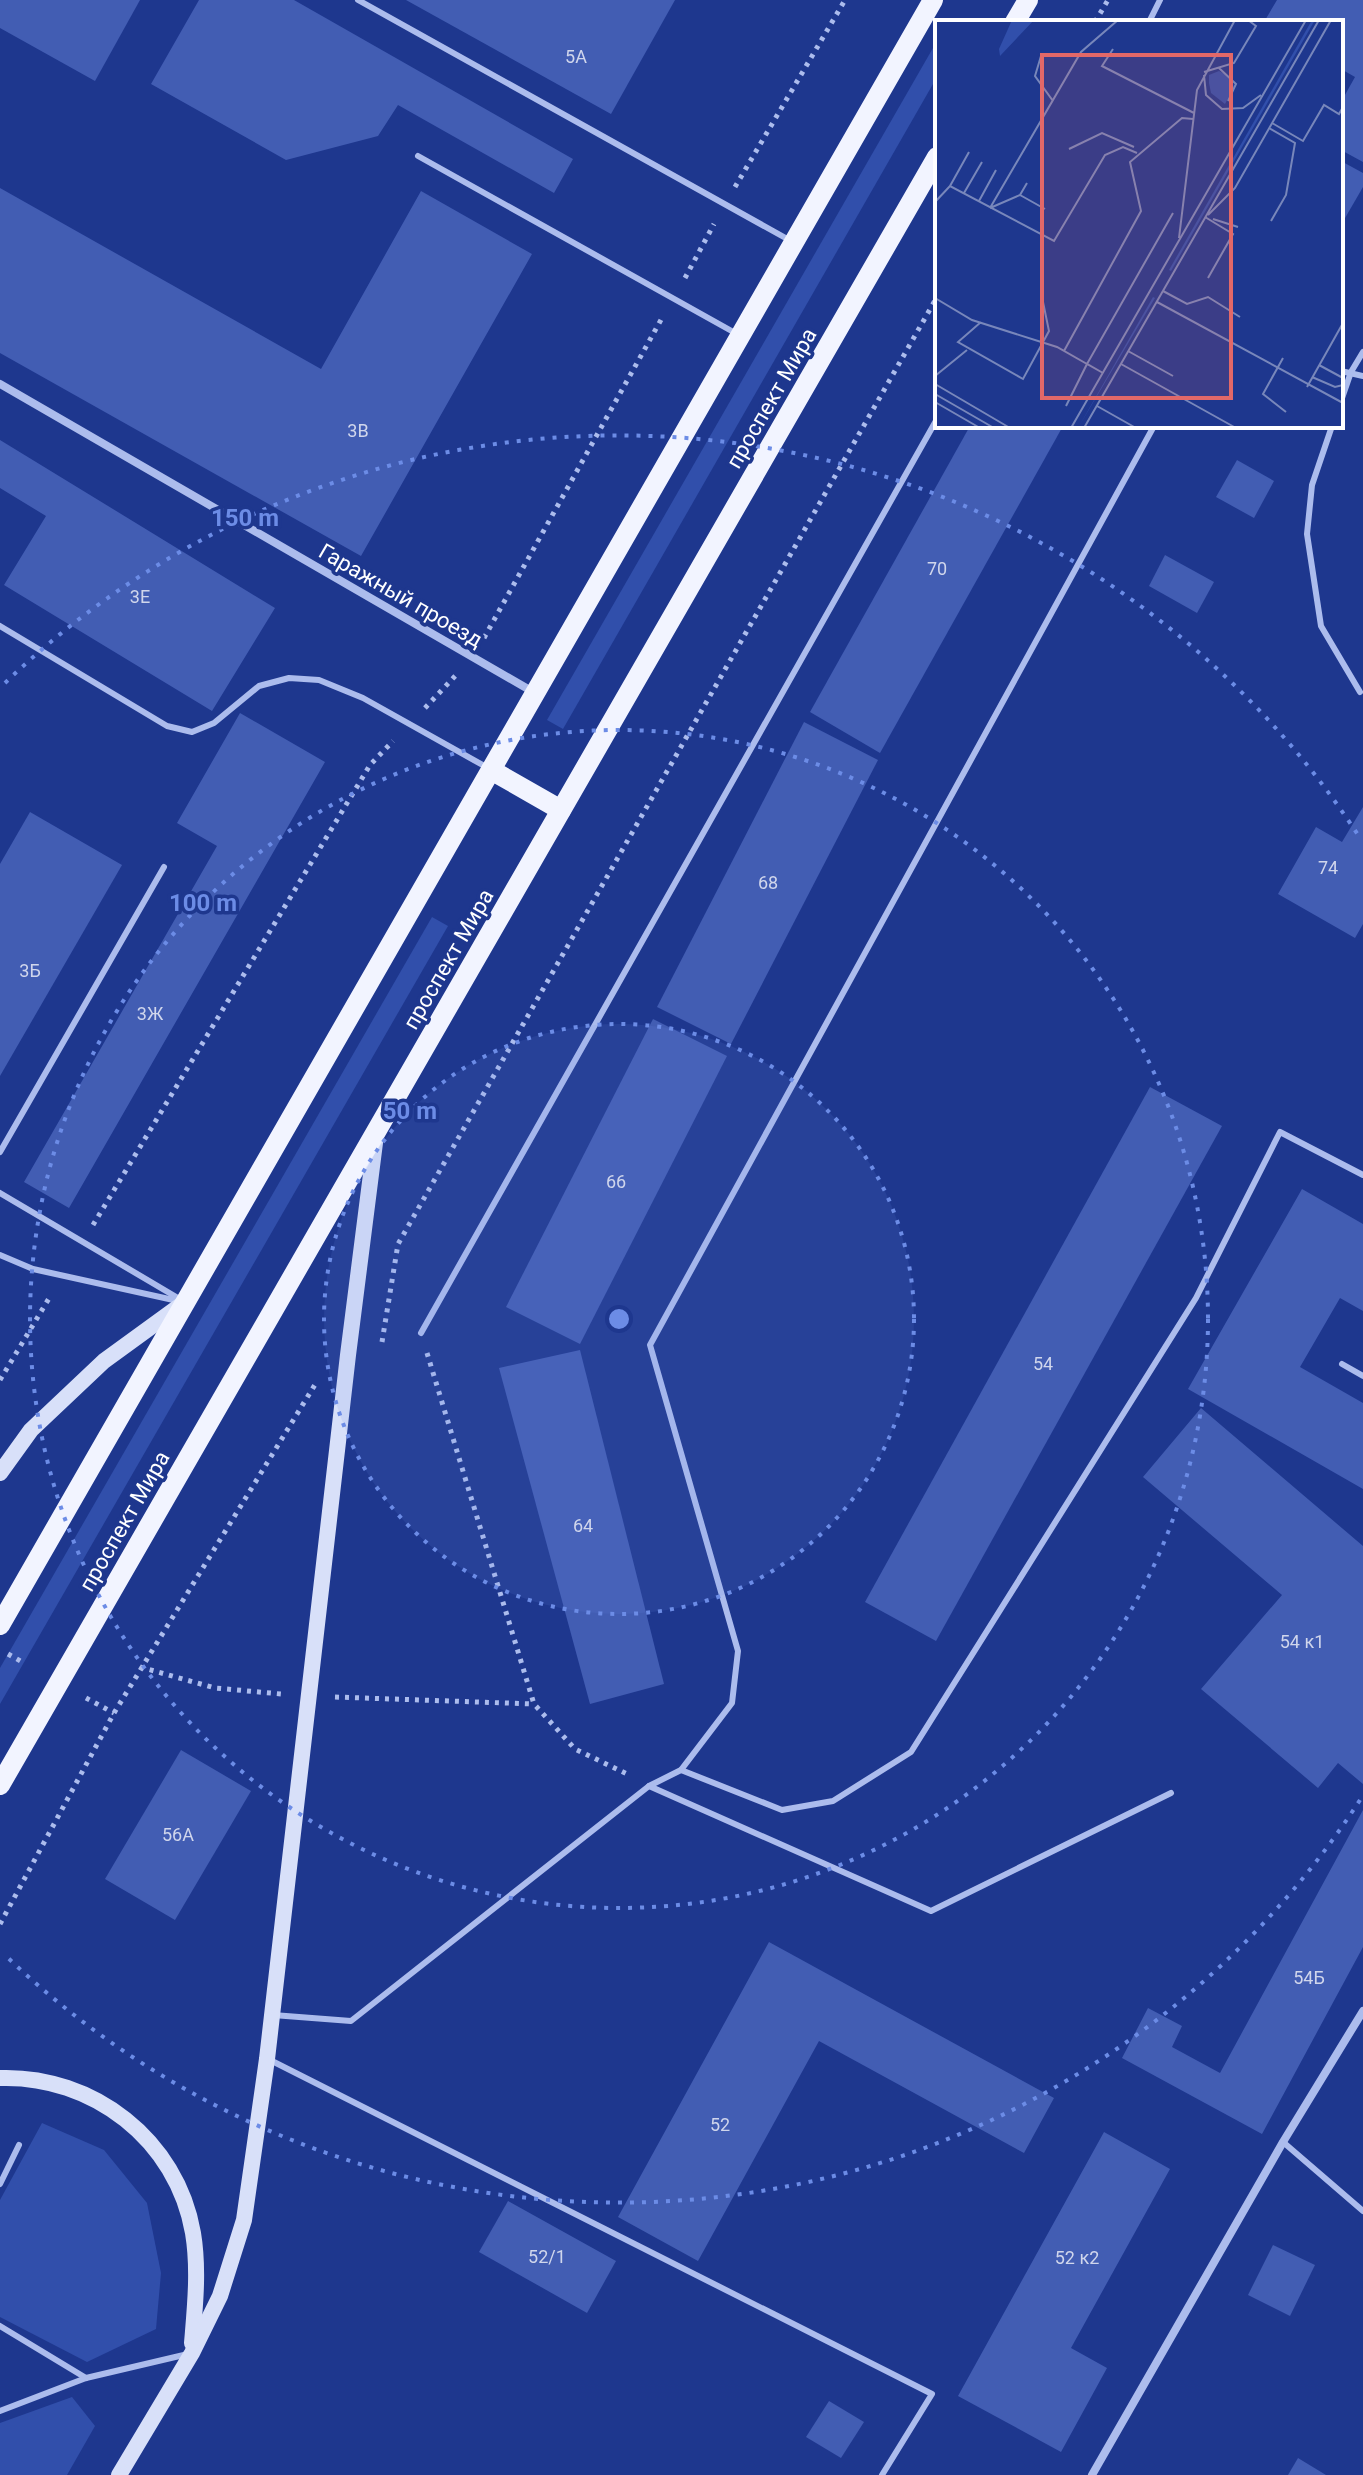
<svg xmlns="http://www.w3.org/2000/svg" width="1363" height="2475" viewBox="0 0 1363 2475" font-family="Roboto,sans-serif">
<rect width="100%" height="100%" fill="#1e378e"/>
<g fill="#314fab">
<path d="M 937,41 L 937,77 L 563,729 L 547,720 Z"/>
<path d="M 432,917 L 448,926 L 0,1704 L 0,1668 Z"/>
<path d="M 42,2123 L 104,2150 L 147,2203 L 161,2273 L 156,2329 L 87,2362 L 0,2317 L 0,2200 Z"/>
<path d="M 72,2397 L 95,2426 L 67,2475 L 0,2475 L 0,2423 Z"/>
</g>
<g fill="#425db3">
<path d="M 0,0 L 140,0 L 95,81 L 0,28 Z"/>
<path d="M 199,0 L 294,0 L 573,159 L 554,193 L 398,105 L 378,136 L 286,160 L 151,84 Z"/>
<path d="M 406,0 L 675,0 L 611,114 Z"/>
<path d="M 1277,0 L 1363,0 L 1363,162 L 1341,150 L 1341,102 L 1355,77 L 1341,69 L 1341,22 L 1264,22 Z"/>
<path d="M 1341,161 L 1363,173 L 1363,187 L 1341,225 Z"/>
<path d="M 0,188 L 321,369 L 421,191 L 532,254 L 361,556 L 0,353 Z"/>
<path d="M 970,426 L 1063,426 L 880,753 L 810,712 Z"/>
<path d="M 0,440 L 275,608 L 212,711 L 4,585 L 46,516 L 0,488 Z"/>
<path d="M 1237,460 L 1274,481 L 1254,518 L 1216,497 Z"/>
<path d="M 1165,555 L 1214,582 L 1197,613 L 1149,586 Z"/>
<path d="M 240,713 L 325,762 L 69,1208 L 24,1182 L 217,846 L 177,823 Z"/>
<path d="M 804,722 L 878,760 L 731,1044 L 657,1007 Z"/>
<path d="M 1363,807 L 1363,924 L 1355,938 L 1278,894 L 1316,827 L 1342,842 Z"/>
<path d="M 30,812 L 122,865 L 0,1076 L 0,864 Z"/>
<path d="M 653,1019 L 727,1056 L 580,1344 L 506,1307 Z"/>
<path d="M 1150,1087 L 1222,1126 L 936,1641 L 865,1602 Z"/>
<path d="M 1302,1189 L 1363,1224 L 1363,1311 L 1340,1298 L 1300,1367 L 1363,1403 L 1363,1489 L 1188,1389 Z"/>
<path d="M 580,1350 L 664,1684 L 590,1704 L 499,1368 Z"/>
<path d="M 1201,1408 L 1363,1546 L 1363,1784 L 1338,1763 L 1318,1788 L 1201,1689 L 1282,1595 L 1143,1477 Z"/>
<path d="M 181,1750 L 251,1791 L 175,1920 L 105,1879 Z"/>
<path d="M 1363,1810 L 1363,1947 L 1262,2134 L 1122,2058 L 1148,2008 L 1182,2026 L 1172,2047 L 1220,2073 Z"/>
<path d="M 769,1942 L 1054,2098 L 1024,2153 L 819,2041 L 698,2261 L 618,2217 Z"/>
<path d="M 1104,2132 L 1170,2169 L 1071,2348 L 1107,2368 L 1061,2452 L 958,2396 Z"/>
<path d="M 508,2201 L 616,2261 L 587,2313 L 479,2252 Z"/>
<path d="M 1273,2245 L 1315,2265 L 1290,2316 L 1248,2295 Z"/>
<path d="M 829,2401 L 864,2422 L 841,2458 L 806,2437 Z"/>
<path d="M 1298,2458 L 1326,2475 L 1288,2475 Z"/>
</g>
<g fill="none" stroke-linecap="round" stroke-linejoin="round">
<g stroke="#acbced" stroke-width="5" stroke-dasharray="4 6" stroke-linecap="butt">
<path d="M 1095,22 L 1108,0"/>
<path d="M 735,187 L 845,0"/>
<path d="M 685,278 L 714,224"/>
<path d="M 484,638 L 662,318"/>
<path d="M 425,708 L 457,674"/>
<path d="M 93,1225 L 370,765 L 393,741"/>
<path d="M 382,1342 L 398,1244 L 937,297"/>
<path d="M 427,1353 L 534,1704 L 575,1749 L 627,1774"/>
<path d="M 0,1380 L 51,1295"/>
<path d="M 8,1654 L 24,1663"/>
<path d="M 140,1667 L 215,1688 L 281,1694"/>
<path d="M 335,1697 L 534,1704"/>
<path d="M 86,1698 L 114,1713"/>
<path d="M 0,1924 L 114,1713 L 316,1383"/>
</g>
<g stroke="#acbced" stroke-width="6">
<path d="M 358,0 L 791,241"/>
<path d="M 1149,22 L 1160,0"/>
<path d="M 418,156 L 737,334"/>
<path d="M 1341,371 L 1363,376"/>
<path d="M 1341,401 L 1351,372 L 1363,352"/>
<path d="M 1332,426 L 1312,485 L 1307,534 L 1321,626 L 1360,692"/>
<path d="M 0,626 L 167,726 L 192,732 L 214,723 L 259,686 L 289,678 L 319,680 L 363,698 L 488,768"/>
<path d="M 0,1152 L 164,867"/>
<path d="M 0,1193 L 183,1301"/>
<path d="M 0,1255 L 33,1269 L 178,1301"/>
<path d="M 421,1333 L 937,419"/>
<path d="M 1342,1364 L 1363,1376"/>
<path d="M 681,1770 L 782,1810 L 833,1801 L 911,1752 L 1196,1298 L 1280,1132 L 1363,1175"/>
<path d="M 649,1786 L 931,1911 L 1171,1793"/>
<path d="M 273,2015 L 351,2021 L 649,1786 L 681,1770 L 732,1703 L 738,1651 L 650,1345 L 1154,426"/>
<path d="M 270,2060 L 932,2394 L 882,2475"/>
<path d="M 1283,2142 L 1363,2211"/>
<path d="M 0,2184 L 19,2145"/>
<path d="M 0,2326 L 86,2378"/>
<path d="M 0,2411 L 86,2378 L 188,2354"/>
</g>
<g stroke="#acbced" stroke-width="8">
<path d="M 0,384 L 535,693"/>
<path d="M 1092,2475 L 1283,2142 L 1363,2011"/>
</g>
<g stroke="#d8e0f9" stroke-width="16">
<path d="M 0,1473 L 31,1430 L 104,1361 L 181,1305"/>
<path d="M 0,2078 C 93,2075 177,2140 193,2233 C 199,2269 195,2307 192,2343"/>
<path d="M 119,2475 L 192,2353 L 220,2296 L 244,2220 L 267,2059 L 348,1355 L 376,1135"/>
</g>
<g stroke="#f2f4ff" stroke-width="20">
<path d="M 1015,22 L 1028,0"/>
<path d="M 491,770 L 561,810"/>
<path d="M 0,1625 L 933,0"/>
<path d="M 0,1785 L 937,157"/>
</g>
</g>
<circle cx="619" cy="1319" r="295" fill="#6c8ce6" fill-opacity=".12"/>
<g fill="none" stroke="#6c8ce6" stroke-width="4" stroke-dasharray="4 8">
<circle cx="619" cy="1319" r="295"/>
<circle cx="619" cy="1319" r="589"/>
<path d="M1360 1800A884 884 0 0 1 5 1955M5 683A884 884 0 0 1 1360 838"/>
</g>
<g text-anchor="middle" stroke-width="7" stroke-linejoin="round" paint-order="stroke">
<g font-size="18" fill="#d0d6ec">
<text x="576" y="63">5А</text>
<text x="358" y="437">3В</text>
<text x="937" y="575">70</text>
<text x="140" y="603">3Е</text>
<text x="1328" y="874">74</text>
<text x="768" y="889">68</text>
<text x="30" y="977">3Б</text>
<text x="150" y="1020">3Ж</text>
<text x="616" y="1188">66</text>
<text x="1043" y="1370">54</text>
<text x="583" y="1532">64</text>
<text x="1302" y="1648">54 к1</text>
<text x="178" y="1841">56А</text>
<text x="1309" y="1984">54Б</text>
<text x="720" y="2131">52</text>
<text x="547" y="2263">52/1</text>
<text x="1077" y="2264">52 к2</text>
</g>
<g font-size="22" fill="#fff" stroke="#1e378e">
<text transform="translate(771 398) rotate(-60)" y="8">проспект Мира</text>
<text transform="translate(401 595) rotate(30)" y="8">Гаражный проезд</text>
<text transform="translate(448 959) rotate(-60)" y="8">проспект Мира</text>
<text transform="translate(124 1521) rotate(-60)" y="8">проспект Мира</text>
</g>
</g>
<g transform="translate(935 20)">
<rect width="408" height="408" fill="#1e378e"/>
<path d="M 77,0 L 99,0 L 65,36 L 64,29 ZM 377,0 L 380,0 L 236,251 L 234,250 ZM 284,51 L 296,57 L 299,67 L 290,84 L 276,73 L 274,63 L 274,55 ZM 218,277 L 220,278 L 143,408 Z" fill="#314fab"/>
<path fill="none" stroke="#7887bb" stroke-width="2" d="M 178,29 L 167,46 L 259,93M 106,36 L 100,56 L 118,81M 284,48 L 301,64 L 293,81M 269,52 L 299,43 L 321,6 L 313,0M 269,55 L 271,75 L 287,89 L 308,88 L 326,75M 337,103 L 368,121 L 389,85 L 404,94 L 408,87M 334,108 L 360,123 L 351,175 L 336,201M 134,129 L 167,113 L 199,127M 15,166 L 34,132M 29,173 L 47,142M 85,175 L 110,189M 44,181 L 61,150M 0,182 L 15,166 L 119,221 L 170,135 L 188,127 L 202,133M 55,188 L 146,32 L 183,0M 55,188 L 85,175 L 92,163M 273,195 L 300,168 L 396,0M 270,197 L 298,214 L 273,258M 278,199 L 303,207M 244,218 L 262,70 L 300,0M 228,271 L 252,284 L 273,277 L 305,297M 0,278 L 37,300 L 122,327 L 152,344 L 238,193M 222,282 L 408,383M 46,302 L 23,322 L 88,359 L 114,311 L 108,282M 129,331 L 206,191 L 195,142 L 247,98 L 258,99M 193,331 L 238,356M 348,338 L 328,374 L 351,392M 186,344 L 301,408M 384,345 L 408,358M 0,356 L 32,330M 377,357 L 400,367 L 408,365M 0,364 L 75,408M 372,367 L 408,303M 0,374 L 59,408M 0,382 L 45,408M 131,386 L 152,344 L 168,353M 162,386 L 201,408M 136,408 L 371,0M 149,408 L 384,0"/>
<path fill="#e26868" fill-opacity="0.15" stroke="#e26868" stroke-width="4" d="M 107,35 L 296,35 L 296,378 L 107,378 Z"/>
<rect width="408" height="408" fill="none" stroke="#fff" stroke-width="4"/>
</g>
<circle cx="619" cy="1319" r="12" fill="#6c8ce6" stroke="#1e378e" stroke-width="4"/>
<g font-size="24" text-anchor="middle" font-weight="bold" fill="#6c8ce6" stroke="#1e378e" stroke-width="7" stroke-linejoin="round" paint-order="stroke">
<text x="245" y="526">150 m</text>
<text x="203" y="911">100 m</text>
<text x="410" y="1119">50 m</text>
</g>
</svg>
